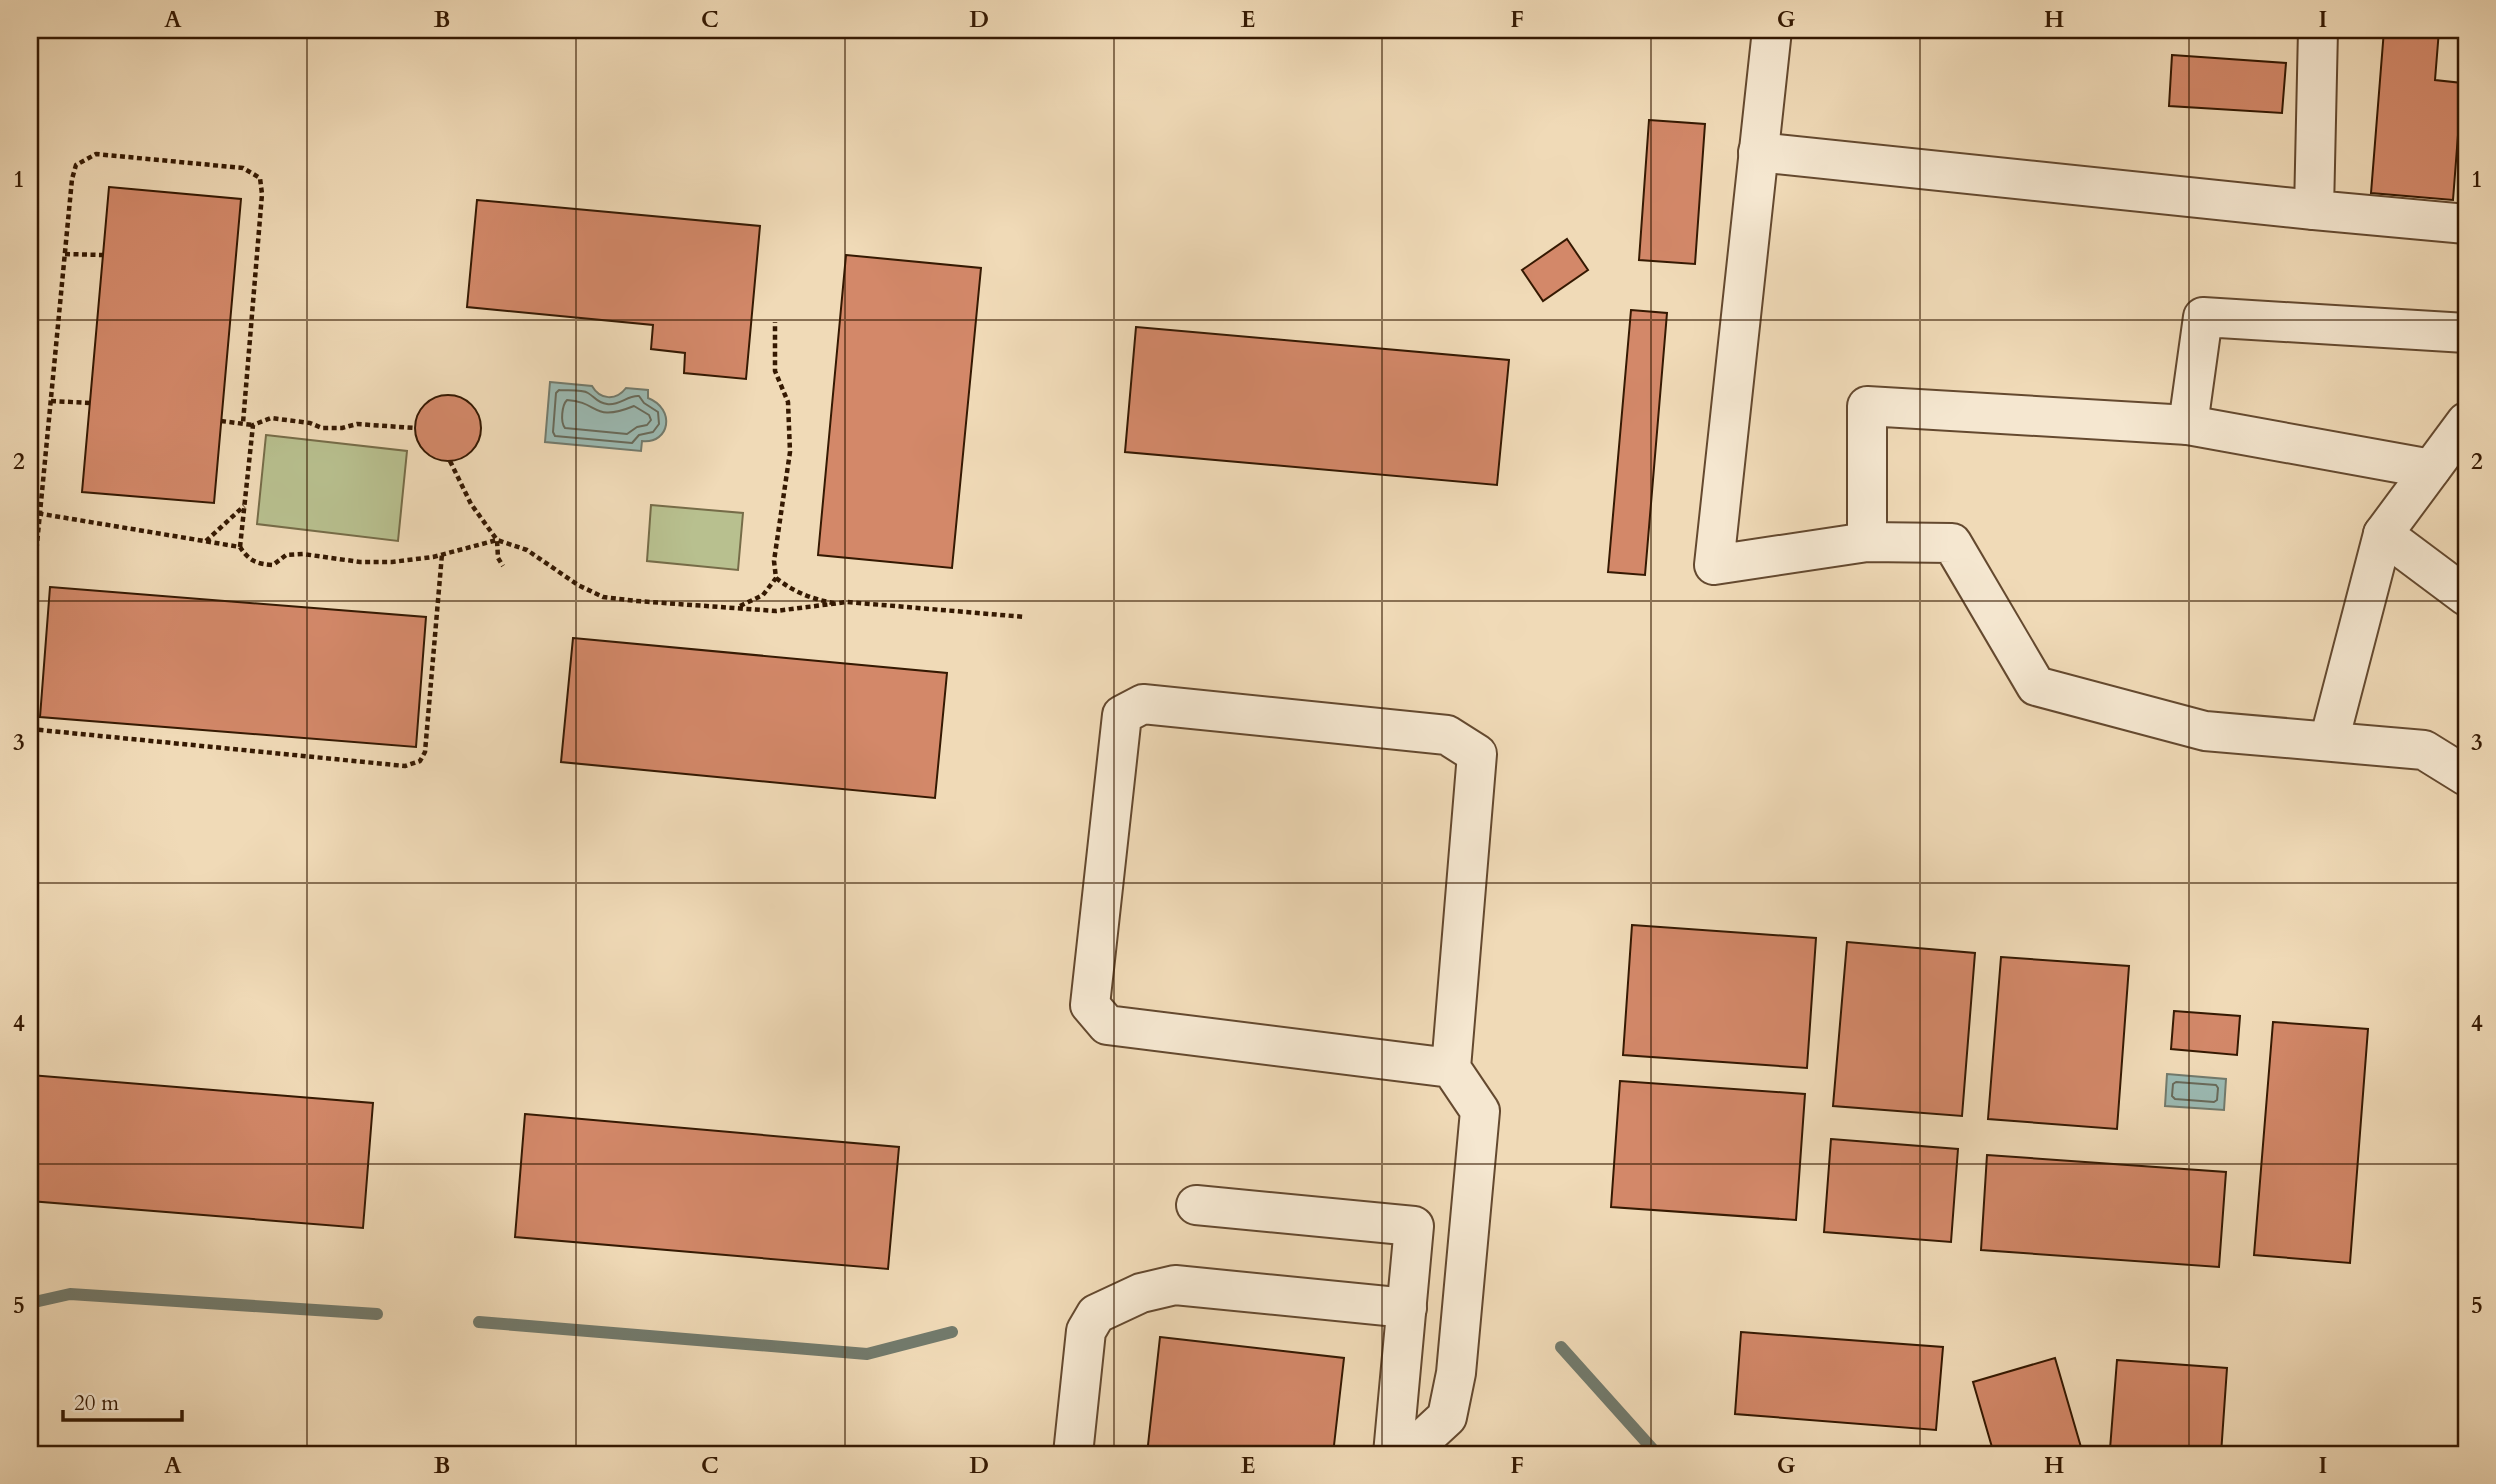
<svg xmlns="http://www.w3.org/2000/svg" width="2496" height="1484" viewBox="0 0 2496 1484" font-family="Cardo,serif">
<rect width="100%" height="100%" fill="#f0dab7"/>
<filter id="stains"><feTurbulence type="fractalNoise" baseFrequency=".00286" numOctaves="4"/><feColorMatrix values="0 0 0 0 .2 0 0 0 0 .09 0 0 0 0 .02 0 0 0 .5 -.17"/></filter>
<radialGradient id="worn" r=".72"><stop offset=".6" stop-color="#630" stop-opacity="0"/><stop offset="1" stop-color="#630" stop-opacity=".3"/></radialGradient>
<g fill="#b8c08f" stroke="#766c48" stroke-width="2">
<path d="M 266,435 L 407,451 L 398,541 L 257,524 Z"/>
<path d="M 651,505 L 743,513 L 738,570 L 647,561 Z"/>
</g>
<g fill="#9bbab3" stroke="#727a6c" stroke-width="2">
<path d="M 550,382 L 592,386 C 600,400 616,401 626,388 L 648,390 L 648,398 C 676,409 670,444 642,441 L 641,451 L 545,442 Z"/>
<path d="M 2167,1074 L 2226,1079 L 2224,1110 L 2165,1106 Z"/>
</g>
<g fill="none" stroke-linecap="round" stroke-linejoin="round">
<g stroke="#686a5a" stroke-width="2">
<path d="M 559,390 C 566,391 582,389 588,393 C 595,397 597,403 607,404 C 620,406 627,395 639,396 L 644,403 L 658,412 L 659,424 L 653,432 L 639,435 L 632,443 L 555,436 L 553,432 L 556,393 Z"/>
<path d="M 567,400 C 600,402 592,423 634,406 L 649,415 L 651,420 L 647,425 L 637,427 L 627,434 L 565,428 C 560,422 562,405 567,400 Z"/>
<path d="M 2176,1082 L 2216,1085 L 2218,1088 L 2217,1100 L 2214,1102 L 2175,1099 L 2172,1096 L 2173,1084 Z"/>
</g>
<g stroke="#727a6c" stroke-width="12">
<path d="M 30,1303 L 70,1294 L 377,1314"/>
<path d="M 479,1322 L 867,1354 L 952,1332"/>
<path d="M 1561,1347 L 1657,1454"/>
</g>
</g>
<g fill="#d38869" stroke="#351902" stroke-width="2">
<path d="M 2384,30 L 2439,30 L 2435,80 L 2462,83 L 2453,200 L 2371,193 Z"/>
<path d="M 2172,55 L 2286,63 L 2282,113 L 2169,106 Z"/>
<path d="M 1649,120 L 1705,124 L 1695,264 L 1639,260 Z"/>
<path d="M 109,187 L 241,199 L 214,503 L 82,492 Z"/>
<path d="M 477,200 L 760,226 L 746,379 L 684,373 L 685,353 L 651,349 L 653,325 L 467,307 Z"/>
<path d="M 1567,239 L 1588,270 L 1543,301 L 1522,270 Z"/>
<path d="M 846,255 L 981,268 L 952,568 L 818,555 Z"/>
<path d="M 1631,310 L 1667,313 L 1645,575 L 1608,572 Z"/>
<path d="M 1136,327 L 1509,360 L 1497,485 L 1125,452 Z"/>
<circle cx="448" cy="428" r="33"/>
<path d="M 50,587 L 426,617 L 416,747 L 40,717 Z"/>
<path d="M 573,638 L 947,673 L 935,798 L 561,762 Z"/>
<path d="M 1632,925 L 1816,938 L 1807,1068 L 1623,1055 Z"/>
<path d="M 1847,942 L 1975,953 L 1962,1116 L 1833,1106 Z"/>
<path d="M 2001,957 L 2129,966 L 2117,1129 L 1988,1119 Z"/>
<path d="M 2174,1011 L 2240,1016 L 2237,1055 L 2171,1049 Z"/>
<path d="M 2273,1022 L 2368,1029 L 2350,1263 L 2254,1255 Z"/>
<path d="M 30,1075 L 373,1103 L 363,1228 L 30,1201 Z"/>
<path d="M 1620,1081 L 1805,1094 L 1796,1220 L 1611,1207 Z"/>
<path d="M 525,1114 L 899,1147 L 888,1269 L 515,1237 Z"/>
<path d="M 1831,1139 L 1958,1149 L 1951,1242 L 1824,1232 Z"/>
<path d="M 1987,1155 L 2226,1172 L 2219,1267 L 1981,1250 Z"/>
<path d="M 1741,1332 L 1943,1347 L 1936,1430 L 1735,1414 Z"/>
<path d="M 1160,1337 L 1344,1358 L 1333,1454 L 1147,1454 Z"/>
<path d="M 2055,1358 L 2083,1454 L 1994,1454 L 1973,1382 Z"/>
<path d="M 2117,1360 L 2227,1368 L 2221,1454 L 2110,1449 Z"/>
</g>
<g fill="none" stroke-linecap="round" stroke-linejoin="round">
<g stroke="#64492f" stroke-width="42">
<g id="minor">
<path d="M 1772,30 L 1714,565 L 1867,542 L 1952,543 L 2036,686 L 2205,731 L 2424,750 L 2466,776"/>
<path d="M 2318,30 L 2314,210 L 2466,224"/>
<path d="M 1758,152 L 2314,210"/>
<path d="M 2466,422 L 2383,534 L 2466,596"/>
<path d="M 2188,425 L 2431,469"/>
<path d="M 1867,542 L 1867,406 L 2188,425 L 2203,317 L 2466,333"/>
<path d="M 2329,741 L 2383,534"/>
<path d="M 1196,1205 L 1414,1226 L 1393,1454"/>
<path d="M 1073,1454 L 1086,1331 L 1096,1314 L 1141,1293 L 1175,1285 L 1407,1308"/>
<path d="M 1407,1454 L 1447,1417 L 1456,1373 L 1480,1111 L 1451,1068 L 1477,754 L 1447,735 L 1143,704 L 1122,715 L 1090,1005 L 1107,1025 L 1451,1068"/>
</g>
</g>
<g stroke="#351902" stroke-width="4.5" stroke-dasharray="5 3.5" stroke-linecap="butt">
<path d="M 65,254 L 103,255"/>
<path d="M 51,401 L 90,403"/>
<path d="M 221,421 L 253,425"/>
<path d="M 450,461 L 471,504 L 497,540 L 498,558 L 503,566"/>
<path d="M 30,512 L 240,547 C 249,561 257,564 273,565 L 286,555 L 303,554 L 360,562 L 392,562 L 433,557 L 497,540 L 527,550 L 578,585 L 603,597 L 636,601 L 776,611 L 847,602 L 1025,617"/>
<path d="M 206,541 L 244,506"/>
<path d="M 240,547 L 253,425 L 271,418 L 310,423 L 322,428 L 342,428 L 357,424 L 415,428"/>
<path d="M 776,578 C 794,592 811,599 834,603"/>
<path d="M 740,606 L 763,595 L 776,578 L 774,561 L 790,452 L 788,402 L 775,371 L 775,322"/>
<path d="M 30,617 L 72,179 L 76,165 L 96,154 L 243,168 L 260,178 L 262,194 L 243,423"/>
<path d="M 30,729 L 405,766 L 420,761 L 425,752 L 442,554"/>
</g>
<use href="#minor" stroke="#f5e7d0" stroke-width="38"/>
</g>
<path fill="none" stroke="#351902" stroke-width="2" stroke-opacity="0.55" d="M 307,30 L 307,1454M 576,30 L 576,1454M 845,30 L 845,1454M 1114,30 L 1114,1454M 1382,30 L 1382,1454M 1651,30 L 1651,1454M 1920,30 L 1920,1454M 2189,30 L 2189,1454M 30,320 L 2466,320M 30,601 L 2466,601M 30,883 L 2466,883M 30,1164 L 2466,1164"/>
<rect width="2496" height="1484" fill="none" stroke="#f0dab7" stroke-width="77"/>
<path d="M63 1410v10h119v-10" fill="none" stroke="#351902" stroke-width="3.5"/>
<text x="74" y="1410" font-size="21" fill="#351902" stroke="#f5e7d0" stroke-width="5" paint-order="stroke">20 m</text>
<rect x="38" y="38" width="2420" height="1408" fill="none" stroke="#351902" stroke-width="2.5"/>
<g font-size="23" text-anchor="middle" font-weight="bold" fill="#351902">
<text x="173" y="27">A</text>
<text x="442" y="27">B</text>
<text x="710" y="27">C</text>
<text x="979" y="27">D</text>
<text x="1248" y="27">E</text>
<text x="1517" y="27">F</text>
<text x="1786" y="27">G</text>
<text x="2054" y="27">H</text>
<text x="2323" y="27">I</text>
<text x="19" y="187">1</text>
<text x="2477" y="187">1</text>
<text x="19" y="469">2</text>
<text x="2477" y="469">2</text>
<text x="19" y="750">3</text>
<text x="2477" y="750">3</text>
<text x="19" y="1031">4</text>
<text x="2477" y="1031">4</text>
<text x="19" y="1313">5</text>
<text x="2477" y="1313">5</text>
<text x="173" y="1473">A</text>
<text x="442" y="1473">B</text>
<text x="710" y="1473">C</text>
<text x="979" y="1473">D</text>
<text x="1248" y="1473">E</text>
<text x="1517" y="1473">F</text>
<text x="1786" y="1473">G</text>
<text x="2054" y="1473">H</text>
<text x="2323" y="1473">I</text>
</g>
<rect width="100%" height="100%" filter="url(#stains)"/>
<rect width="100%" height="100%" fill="url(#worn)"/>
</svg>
